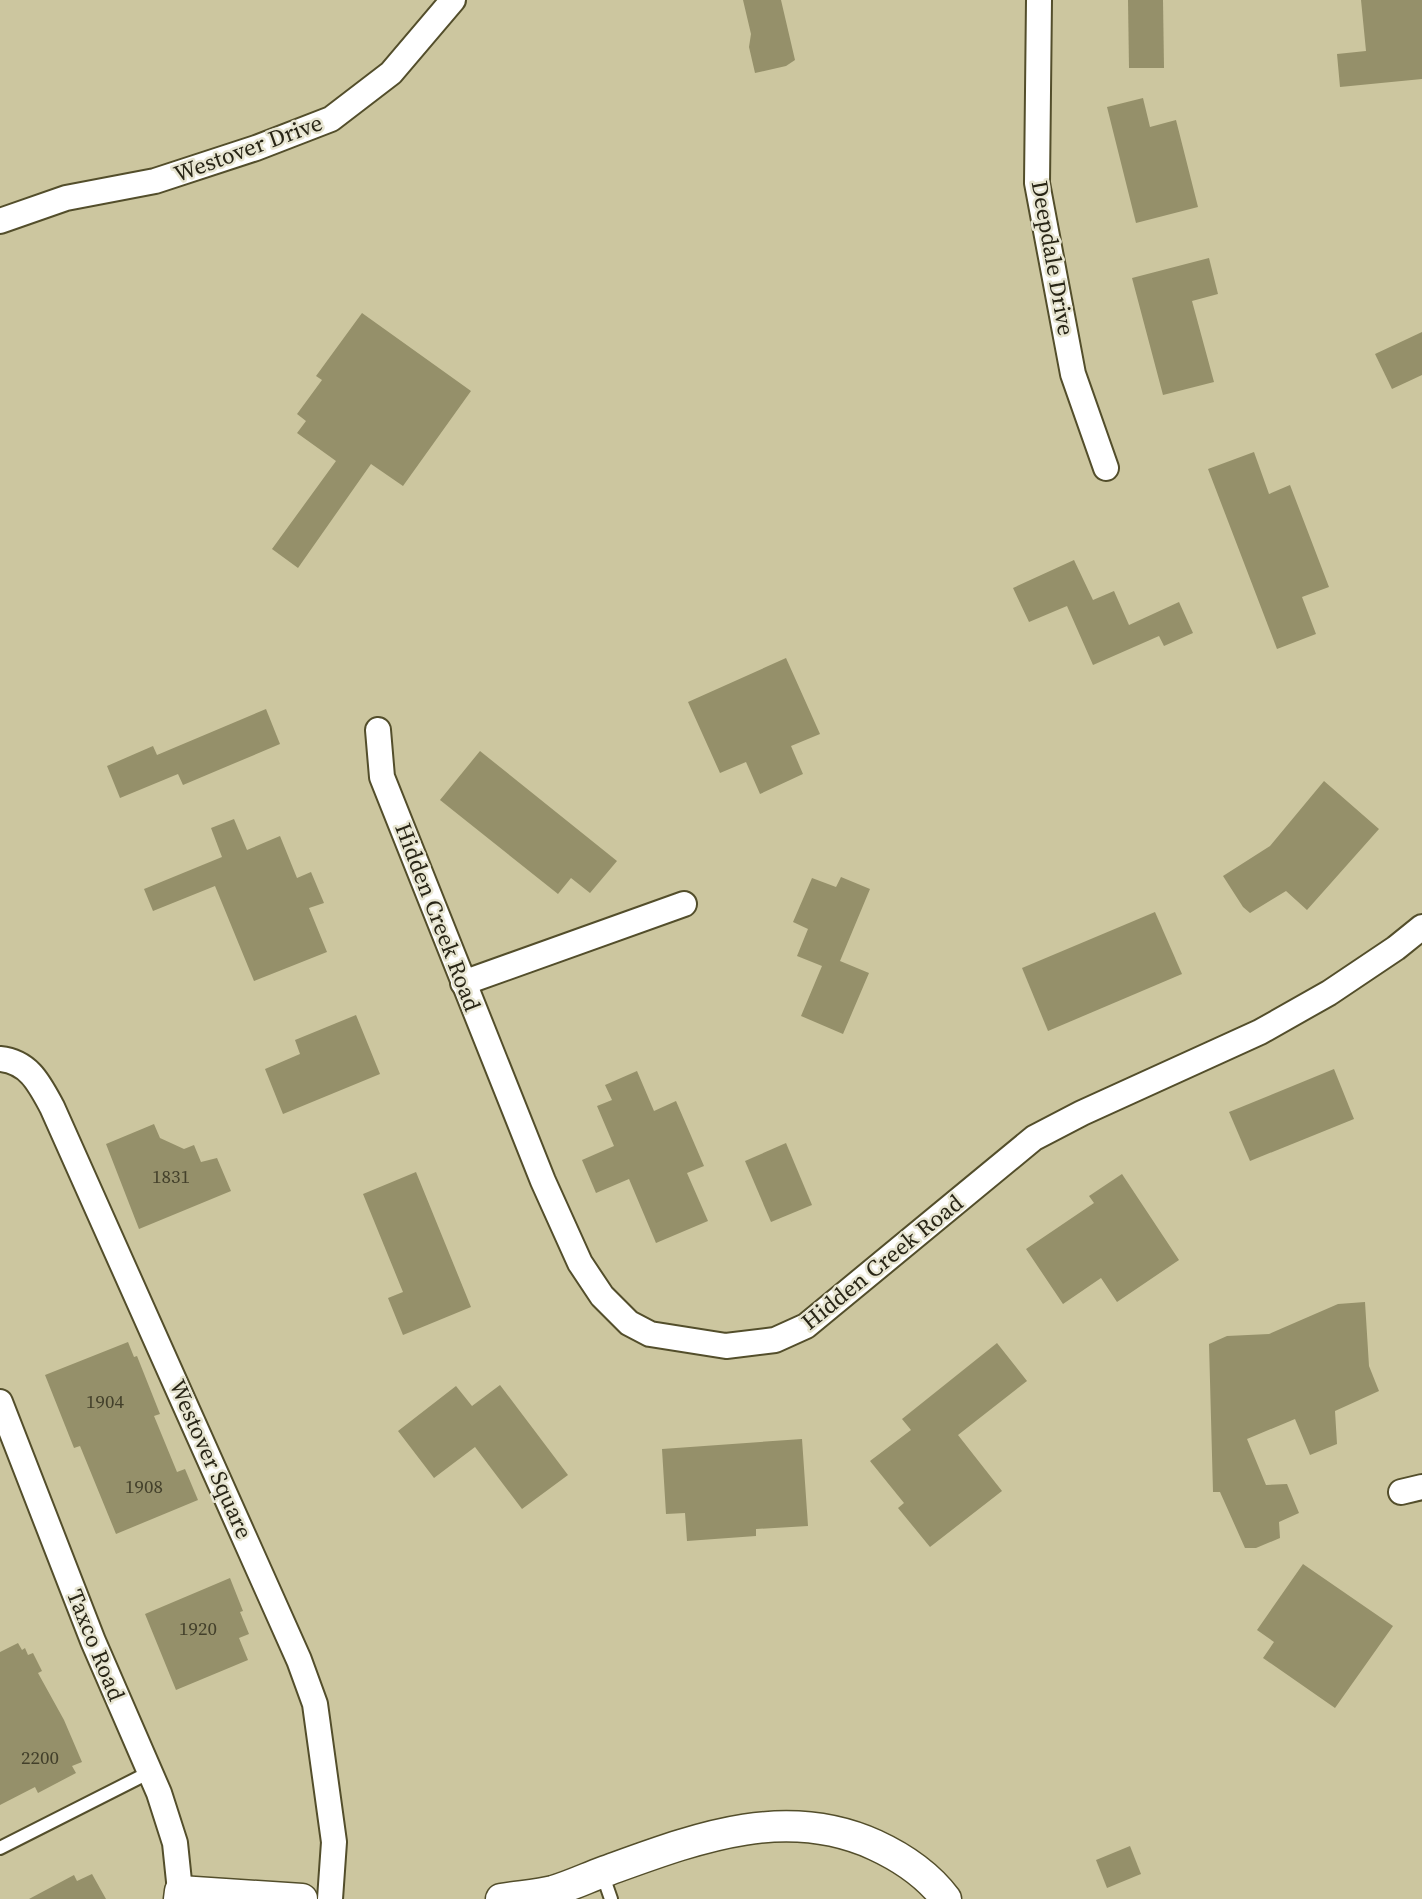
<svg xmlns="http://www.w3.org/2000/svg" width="1422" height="1899" viewBox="0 0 1422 1899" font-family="'Source Serif 4',serif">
<rect width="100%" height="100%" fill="#ccc69f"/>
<g fill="#95906a">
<path d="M 743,0 L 781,0 L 795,60 L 786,66 L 755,73 L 749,47 L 751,34 Z"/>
<path d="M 1128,0 L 1163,0 L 1164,68 L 1129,68 Z"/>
<path d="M 1361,0 L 1422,0 L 1422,79 L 1340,87 L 1337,54 L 1366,51 Z"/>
<path d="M 1143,98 L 1150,127 L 1176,120 L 1198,207 L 1136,223 L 1107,107 Z"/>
<path d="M 1209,258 L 1218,294 L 1192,301 L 1214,382 L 1163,395 L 1132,278 Z"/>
<path d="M 362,313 L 471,391 L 403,486 L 371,464 L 298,568 L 272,549 L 336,461 L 297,433 L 306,421 L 297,414 L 322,380 L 316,376 Z"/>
<path d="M 1422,332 L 1422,375 L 1392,389 L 1375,354 Z"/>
<path d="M 1254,452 L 1269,494 L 1290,485 L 1329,587 L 1302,597 L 1316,634 L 1277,649 L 1208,469 Z"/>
<path d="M 1074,560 L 1093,600 L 1114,591 L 1129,625 L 1179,602 L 1193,633 L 1164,646 L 1159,636 L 1093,665 L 1067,606 L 1029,622 L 1013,588 Z"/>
<path d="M 786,658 L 820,734 L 791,746 L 803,774 L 760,794 L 746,762 L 720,773 L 688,702 Z"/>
<path d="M 266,709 L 280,744 L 183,785 L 178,774 L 120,798 L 107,766 L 153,746 L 157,755 Z"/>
<path d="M 480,751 L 617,861 L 590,893 L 571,878 L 558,894 L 440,800 Z"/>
<path d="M 1324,781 L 1379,829 L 1307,910 L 1286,891 L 1250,913 L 1243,907 L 1223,876 L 1270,846 Z"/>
<path d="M 234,819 L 247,850 L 280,836 L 297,878 L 311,872 L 324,903 L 309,908 L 327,952 L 254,981 L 215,886 L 153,911 L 144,889 L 222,857 L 211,828 Z"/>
<path d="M 841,877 L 870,889 L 840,961 L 869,973 L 843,1034 L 801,1016 L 822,966 L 797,956 L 808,929 L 793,922 L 812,878 L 836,887 Z"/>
<path d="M 1155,912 L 1182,974 L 1048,1031 L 1022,968 Z"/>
<path d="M 356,1015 L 380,1074 L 283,1114 L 265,1069 L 300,1054 L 295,1040 Z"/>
<path d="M 1334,1069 L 1354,1119 L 1250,1161 L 1229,1112 Z"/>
<path d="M 637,1071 L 654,1111 L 676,1101 L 704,1166 L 687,1173 L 708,1221 L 656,1243 L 629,1179 L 596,1193 L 582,1160 L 614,1146 L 597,1106 L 612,1100 L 605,1085 Z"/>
<path d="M 154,1124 L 160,1138 L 184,1149 L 194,1145 L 201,1162 L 217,1158 L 231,1191 L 139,1229 L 106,1144 Z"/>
<path d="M 786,1143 L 812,1205 L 771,1222 L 745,1161 Z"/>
<path d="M 416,1172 L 471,1307 L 403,1335 L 388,1298 L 403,1292 L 363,1194 Z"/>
<path d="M 1122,1174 L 1179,1260 L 1117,1302 L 1101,1278 L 1063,1304 L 1026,1249 L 1094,1203 L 1089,1196 Z"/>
<path d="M 1365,1302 L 1369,1366 L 1379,1391 L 1335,1411 L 1337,1444 L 1310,1455 L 1295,1419 L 1247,1439 L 1266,1485 L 1287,1484 L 1299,1513 L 1279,1522 L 1280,1538 L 1256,1548 L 1245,1548 L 1220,1492 L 1213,1492 L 1209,1344 L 1227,1336 L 1269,1334 L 1338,1304 Z"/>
<path d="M 128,1342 L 134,1357 L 137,1356 L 160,1414 L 154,1416 L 177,1472 L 185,1469 L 198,1500 L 116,1534 L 80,1446 L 74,1448 L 45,1375 Z"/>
<path d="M 997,1343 L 1027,1381 L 958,1435 L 1002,1491 L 930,1547 L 898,1508 L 904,1503 L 870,1461 L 911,1430 L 902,1419 Z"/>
<path d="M 500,1385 L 568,1475 L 522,1509 L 475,1447 L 434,1478 L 398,1431 L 456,1386 L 472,1406 Z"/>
<path d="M 802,1439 L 808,1526 L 756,1529 L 756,1536 L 687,1541 L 685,1513 L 666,1514 L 662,1449 Z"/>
<path d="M 1303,1564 L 1393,1626 L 1335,1708 L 1263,1658 L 1274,1642 L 1257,1630 Z"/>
<path d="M 230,1578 L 243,1611 L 240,1612 L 249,1634 L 239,1638 L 248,1660 L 176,1690 L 145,1614 Z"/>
<path d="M 18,1643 L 22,1650 L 25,1648 L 28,1655 L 33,1653 L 42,1671 L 38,1673 L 64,1720 L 82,1762 L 72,1766 L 76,1773 L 38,1793 L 35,1787 L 0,1805 L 0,1652 Z"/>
<path d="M 1130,1846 L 1141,1874 L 1107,1888 L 1096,1860 Z"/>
<path d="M 92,1874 L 106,1899 L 29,1899 L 74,1875 L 77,1881 Z"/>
</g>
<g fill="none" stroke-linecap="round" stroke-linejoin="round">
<g stroke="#534e2b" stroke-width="16">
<g id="service">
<path d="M 0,1848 L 150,1772"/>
<path d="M 602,1873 L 611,1899"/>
</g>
</g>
<g stroke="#534e2b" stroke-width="28">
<g id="minor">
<path d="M 1039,0 L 1037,183 L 1073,374 L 1106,468"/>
<path d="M 0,221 L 66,198 L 155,181 L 256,148 L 331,119 L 391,73 L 453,0"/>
<path d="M 378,730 L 382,777 L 543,1181 L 580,1263 L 602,1296 L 629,1323 L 650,1334 L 726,1346 L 775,1340 L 806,1326 L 1034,1138 L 1082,1113 L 1260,1032 L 1329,993 L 1396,948 L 1422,927"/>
<path d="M 463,983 L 684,904"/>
<path d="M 0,1059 C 29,1062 39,1083 52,1107 L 299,1660 L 315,1704 L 334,1842 L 330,1899"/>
<path d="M 0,1402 L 93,1641 L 159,1793 L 175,1843 L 180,1891"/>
<path d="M 1401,1492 L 1422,1487"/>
</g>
</g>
<g stroke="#534e2b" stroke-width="33">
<g id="tertiary">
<path d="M 179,1899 L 180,1891 L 302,1899"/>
<path d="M 501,1899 C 518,1896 537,1895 553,1891 C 570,1886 587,1878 603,1872 C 692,1840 783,1803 875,1845 C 901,1857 928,1875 946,1899"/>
</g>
</g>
<use href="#service" stroke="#fff" stroke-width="12"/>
<use href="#minor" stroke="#fff" stroke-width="24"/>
<use href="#tertiary" stroke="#fff" stroke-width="30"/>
</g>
<g text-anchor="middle" stroke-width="5" stroke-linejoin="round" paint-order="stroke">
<g font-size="19" fill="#43402b">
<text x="171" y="1183">1831</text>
<text x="105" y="1408">1904</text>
<text x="144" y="1493">1908</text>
<text x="198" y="1635">1920</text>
<text x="40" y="1764">2200</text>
</g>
<g font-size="23" fill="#282516" stroke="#e8e6d2">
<text transform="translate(248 148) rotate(-20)" y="8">Westover Drive</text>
<text transform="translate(1053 258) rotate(80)" y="8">Deepdale Drive</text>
<text transform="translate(438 917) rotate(69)" y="8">Hidden Creek Road</text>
<text transform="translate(882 1262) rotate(-39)" y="8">Hidden Creek Road</text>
<text transform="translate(211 1459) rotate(66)" y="8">Westover Square</text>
<text transform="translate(96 1645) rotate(68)" y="8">Taxco Road</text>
</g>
</g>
</svg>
